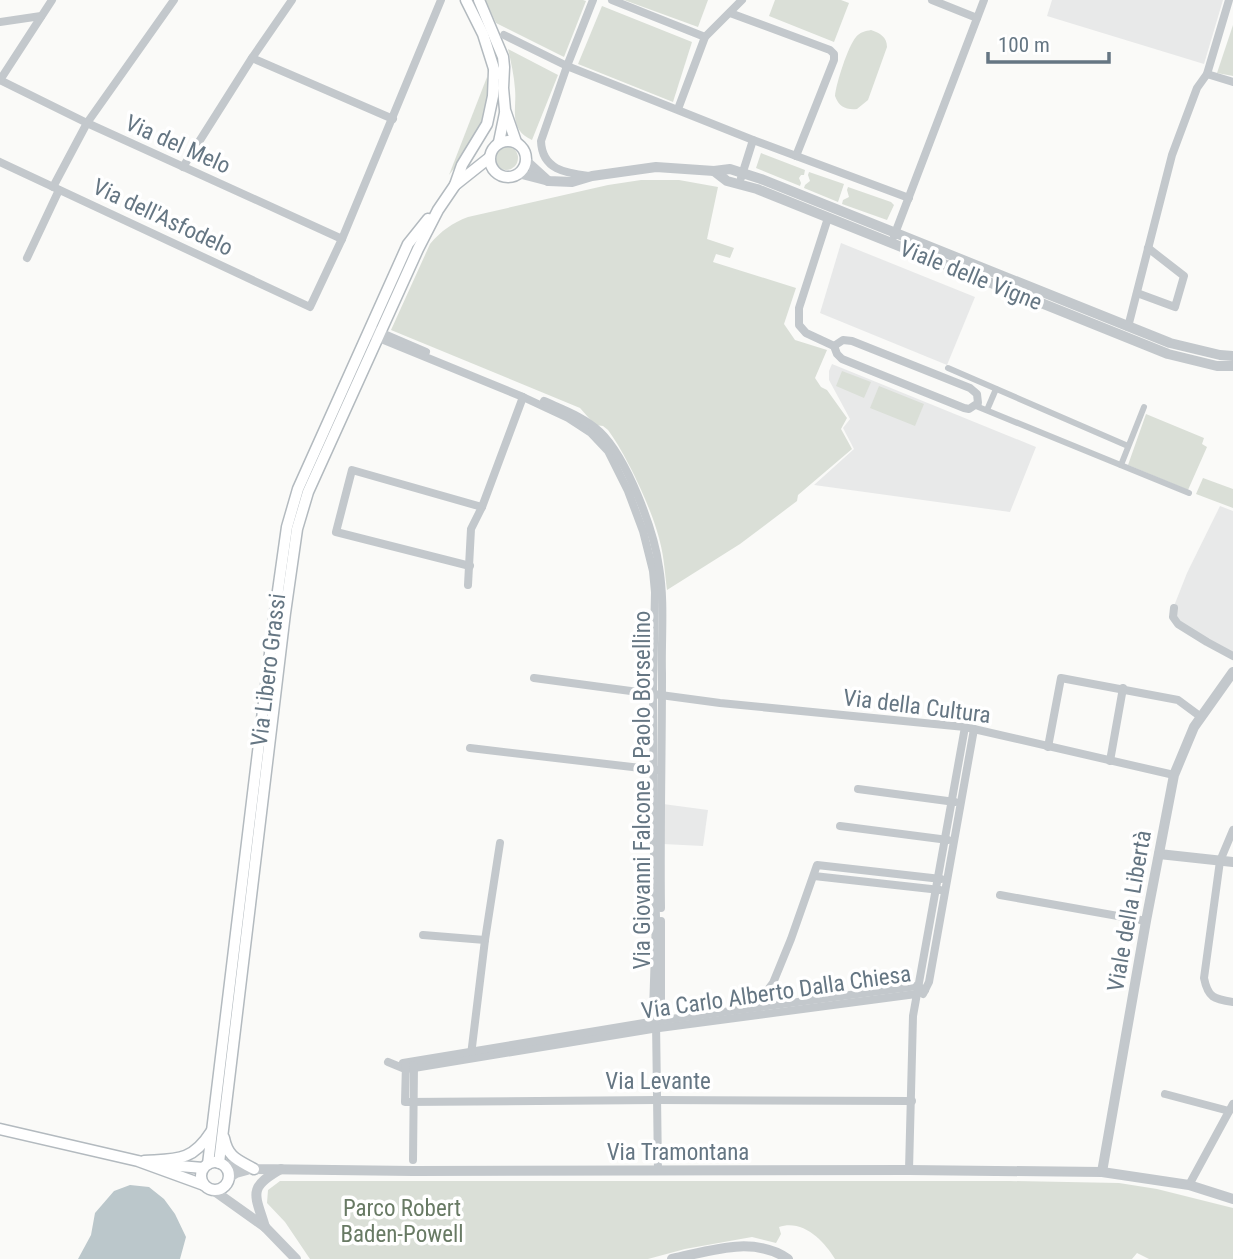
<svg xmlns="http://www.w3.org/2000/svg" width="1233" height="1259" viewBox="0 0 1233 1259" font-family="'Roboto Condensed',sans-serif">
<rect width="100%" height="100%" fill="#fafaf8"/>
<g fill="#e8e9e9">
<path d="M 1052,0 L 1223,0 L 1204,64 L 1047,16 Z"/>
<path d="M 841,243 L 975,297 L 947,365 L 820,313 Z"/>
<path d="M 832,364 L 1036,447 L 1010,512 L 814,485 L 854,449 L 843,428 L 850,419 L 829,380 L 829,371 Z"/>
<path d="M 1220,506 L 1233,511 L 1233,656 L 1184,627 L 1176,617 L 1174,606 L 1187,573 Z"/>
<path d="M 663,804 L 708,810 L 703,846 L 663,844 Z"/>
</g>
<g fill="#dadfd7">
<path d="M 485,0 L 583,0 L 586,1 L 564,57 L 496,23 Z"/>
<path d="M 624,0 L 708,0 L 698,27 Z"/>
<path d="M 775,0 L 841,0 L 849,3 L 834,42 L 769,16 Z"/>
<path d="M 602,6 L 692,42 L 673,102 L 578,64 Z"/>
<path d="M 1233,25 L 1233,76 L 1217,73 Z"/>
<path d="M 871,30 C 880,33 887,37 887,47 L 868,100 L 857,109 C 846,110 839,107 835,96 C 836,84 848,46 856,37 C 860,32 866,31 871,30 Z"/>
<path d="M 508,49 L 558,75 L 532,140 C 508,129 517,109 515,89 C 514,75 511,62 508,49 Z"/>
<path d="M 487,77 C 493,116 472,146 449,175 Z"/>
<circle cx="506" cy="158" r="12"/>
<path d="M 761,153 L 805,170 L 804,175 L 801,175 L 799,178 L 801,183 L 800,186 L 756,168 Z"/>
<path d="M 809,172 L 844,184 L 838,202 L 804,188 L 805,185 L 810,181 L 808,175 Z"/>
<path d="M 641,180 L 679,180 L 718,187 L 707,239 L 734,248 L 730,258 L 716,254 L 713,262 L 796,288 L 784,324 L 795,340 L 827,350 L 815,378 L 821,387 L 827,390 L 847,418 L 841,429 L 852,449 L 798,495 L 797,501 L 740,544 L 667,590 C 665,574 664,557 660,542 C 653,511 626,454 608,430 L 603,426 L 595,425 L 580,408 L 391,330 L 430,244 C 441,231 452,223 468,217 L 608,185 Z"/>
<path d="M 848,187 L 891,202 L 894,205 L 887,220 L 842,204 L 843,200 L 849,197 L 847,190 Z"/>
<path d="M 842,371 L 871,382 L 864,398 L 836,386 Z"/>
<path d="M 879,386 L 924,404 L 915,426 L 870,408 Z"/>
<path d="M 1146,414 L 1204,438 L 1202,444 L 1207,447 L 1188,490 L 1128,465 Z"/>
<path d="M 1203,478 L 1233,489 L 1233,508 L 1196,494 Z"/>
<path d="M 280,1181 L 1010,1181 L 1119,1183 L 1157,1189 L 1233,1208 L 1233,1259 L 1149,1259 L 1137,1253 L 1132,1259 L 835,1259 C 824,1241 803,1219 779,1227 L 781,1234 L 776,1243 L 752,1237 L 685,1249 L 648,1259 L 310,1259 L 285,1222 L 267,1203 L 268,1190 Z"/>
</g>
<path fill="#bbc7cb" d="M 130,1185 L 149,1187 L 164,1199 L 175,1214 L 186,1237 L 180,1259 L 78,1259 L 91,1235 L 95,1213 L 114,1191 Z"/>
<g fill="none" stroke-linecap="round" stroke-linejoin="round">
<g stroke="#b3babf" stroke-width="13">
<g id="secondary">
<path d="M 466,0 L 483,34 L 496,75"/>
<path d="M 479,0 L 503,57 L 504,67 L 503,88 L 505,110 L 516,142"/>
<circle cx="508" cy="159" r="18"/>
<path d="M 499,142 L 505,113"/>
<path d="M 455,185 L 462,165 L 487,124 L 493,96 L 494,71"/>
<path d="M 0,1129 L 138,1161 L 204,1185"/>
<path d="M 224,1138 C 228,1158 238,1160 254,1169"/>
<path d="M 144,1161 C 176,1159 192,1162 211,1132"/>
<circle cx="215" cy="1176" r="14"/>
<path d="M 219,1163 L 285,613 L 297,529 L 308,492 L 418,249 L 438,210 L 455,185 L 489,158"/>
<path d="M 208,1164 L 275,612 L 287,527 L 298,489 L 408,244 L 428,219"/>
<path d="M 168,1165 L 203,1168"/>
</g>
</g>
<g stroke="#c3c8cc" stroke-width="6">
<path d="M 948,368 L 1128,446"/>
<path d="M 976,406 L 1189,493"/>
<path d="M 987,410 L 996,389"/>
<path d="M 1121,465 L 1144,407"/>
</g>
<g stroke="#c3c8cc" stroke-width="8">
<path d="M 612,0 L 705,37"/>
<path d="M 932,0 L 977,18"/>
<path d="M 730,13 L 830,50 L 834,54 L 834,60 L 796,156"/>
<path d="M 0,22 L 41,16"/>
<path d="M 504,35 L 567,66 L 753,140 L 909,198"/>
<path d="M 252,58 L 393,119"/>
<path d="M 1207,74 L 1233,82"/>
<path d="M 0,80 L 87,123 L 342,239"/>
<path d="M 0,80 L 52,0"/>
<path d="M 678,109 L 705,37 L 742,0"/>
<path d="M 0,162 L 310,307 L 342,239 L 441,0"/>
<path d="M 183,167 L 252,58 L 292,0"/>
<path d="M 589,176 C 566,173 542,170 541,141 L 567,66 L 593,0"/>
<path d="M 741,178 L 753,140"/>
<path d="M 53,187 L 87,123 L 174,0"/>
<path d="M 828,218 L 799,308 L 799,325 L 806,333 L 834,346"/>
<path d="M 894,236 L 984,0"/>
<path d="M 27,258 L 59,190"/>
<path d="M 1137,293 L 1175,307 L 1184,276 L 1148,248"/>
<path d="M 1128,327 L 1172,155 L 1197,88 L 1207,74 L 1229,0"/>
<path d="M 377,331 L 426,352"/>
<path d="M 374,336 L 523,397 L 568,418 L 591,433 L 608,451 L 628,491 L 643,531 L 653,571 L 655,592 L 653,693 L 654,851 L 656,918 L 653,1012 L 656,1021 L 658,1171"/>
<path d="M 843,340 L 852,341 L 970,388 L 977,394 L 978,403 L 969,409 L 964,408 L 842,359 L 837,354 L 834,346 Z"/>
<path d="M 544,401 C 564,410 584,417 600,432 C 627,458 654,530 659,567 C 665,602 661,639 662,674 C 662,752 660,830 661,908"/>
<path d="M 470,566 L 336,532 L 352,470 L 482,507"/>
<path d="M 468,585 L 471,529 L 482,507 L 523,397"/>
<path d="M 1174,608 L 1173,617 L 1178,624 L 1207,642 L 1233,656"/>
<path d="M 534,678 L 720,703 L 965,727 L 1174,775"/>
<path d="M 1048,747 L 1061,678 L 1178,700 L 1201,717"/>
<path d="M 470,748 L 658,770"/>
<path d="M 1110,761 L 1123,688"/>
<path d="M 858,789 L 955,802"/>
<path d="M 840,826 L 948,840"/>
<path d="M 1233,830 L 1220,861 L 1204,978 C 1208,998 1214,999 1233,1002"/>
<path d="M 814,876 L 940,890"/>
<path d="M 1000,895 L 1146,921"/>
<path d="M 423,935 L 485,940"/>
<path d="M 923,994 L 929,982 L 974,729"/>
<path d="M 766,1006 L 764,995 L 773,983 L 791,939 L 817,865 L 941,879"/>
<path d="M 656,1021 L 661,1014 L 661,921"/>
<path d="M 471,1055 L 485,940 L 500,843"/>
<path d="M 388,1062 L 405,1069 L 414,1068 L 652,1029 L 916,994 L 925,990"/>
<path d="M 403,1063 L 656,1021 L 917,986 L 925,990"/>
<path d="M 406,1063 L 405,1102 L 657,1100 L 912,1101"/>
<path d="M 1165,1094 L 1229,1111"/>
<path d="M 413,1160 L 414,1065"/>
<path d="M 909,1170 L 913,1016 L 965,727"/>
<path d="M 1189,1185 L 1233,1104"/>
</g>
<g stroke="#c3c8cc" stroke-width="10">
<path d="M 526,161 L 548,181"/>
<path d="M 714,171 L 727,181 L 757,189 L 1168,354 L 1217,366 L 1233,366"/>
<path d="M 518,173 L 549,181 L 572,182 L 592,176 L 656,167 L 714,171 L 730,169 L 761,179 L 1170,343 L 1220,355 L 1233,356"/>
<path d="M 1159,854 L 1233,862"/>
<path d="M 223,1165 L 254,1169 L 413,1171 L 909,1170 L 1102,1172 L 1189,1185 L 1233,1199"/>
<path d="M 1102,1172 L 1146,921 L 1174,775 L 1194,727 L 1233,672"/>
<path d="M 228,1178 L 236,1173 L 247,1170"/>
<path d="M 213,1190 L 265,1227 L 296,1259"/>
<path d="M 265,1227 C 255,1194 247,1188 281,1169"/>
<path d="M 672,1259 C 710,1251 753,1235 788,1259"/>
</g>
<use href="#secondary" stroke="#fff" stroke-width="10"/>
</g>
<g text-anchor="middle" stroke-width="7" stroke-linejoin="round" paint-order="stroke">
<g font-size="23" fill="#657683" stroke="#fff">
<text transform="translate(178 144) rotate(24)" y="8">Via del Melo</text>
<text transform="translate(163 217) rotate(25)" y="8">Via dell'Asfodelo</text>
<text transform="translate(971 275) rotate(22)" y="8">Viale delle Vigne</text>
<text transform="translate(268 670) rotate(-83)" y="8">Via Libero Grassi</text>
<text transform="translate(917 706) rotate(7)" y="8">Via della Cultura</text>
<text transform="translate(642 790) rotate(-90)" y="8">Via Giovanni Falcone e Paolo Borsellino</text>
<text transform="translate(1129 911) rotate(-80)" y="8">Viale della Libertà</text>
<text transform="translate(776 992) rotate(-8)" y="8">Via Carlo Alberto Dalla Chiesa</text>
<text x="658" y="1089">Via Levante</text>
<text x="678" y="1160">Via Tramontana</text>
</g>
<g font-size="23" fill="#687a64" stroke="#fff">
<text x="402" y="1216">Parco Robert<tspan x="402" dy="26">Baden-Powell</tspan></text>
</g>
</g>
<path d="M988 52v10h121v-10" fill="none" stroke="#657683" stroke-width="3.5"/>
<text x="998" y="52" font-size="21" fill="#657683" stroke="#ffffff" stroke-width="5" paint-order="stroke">100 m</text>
</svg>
